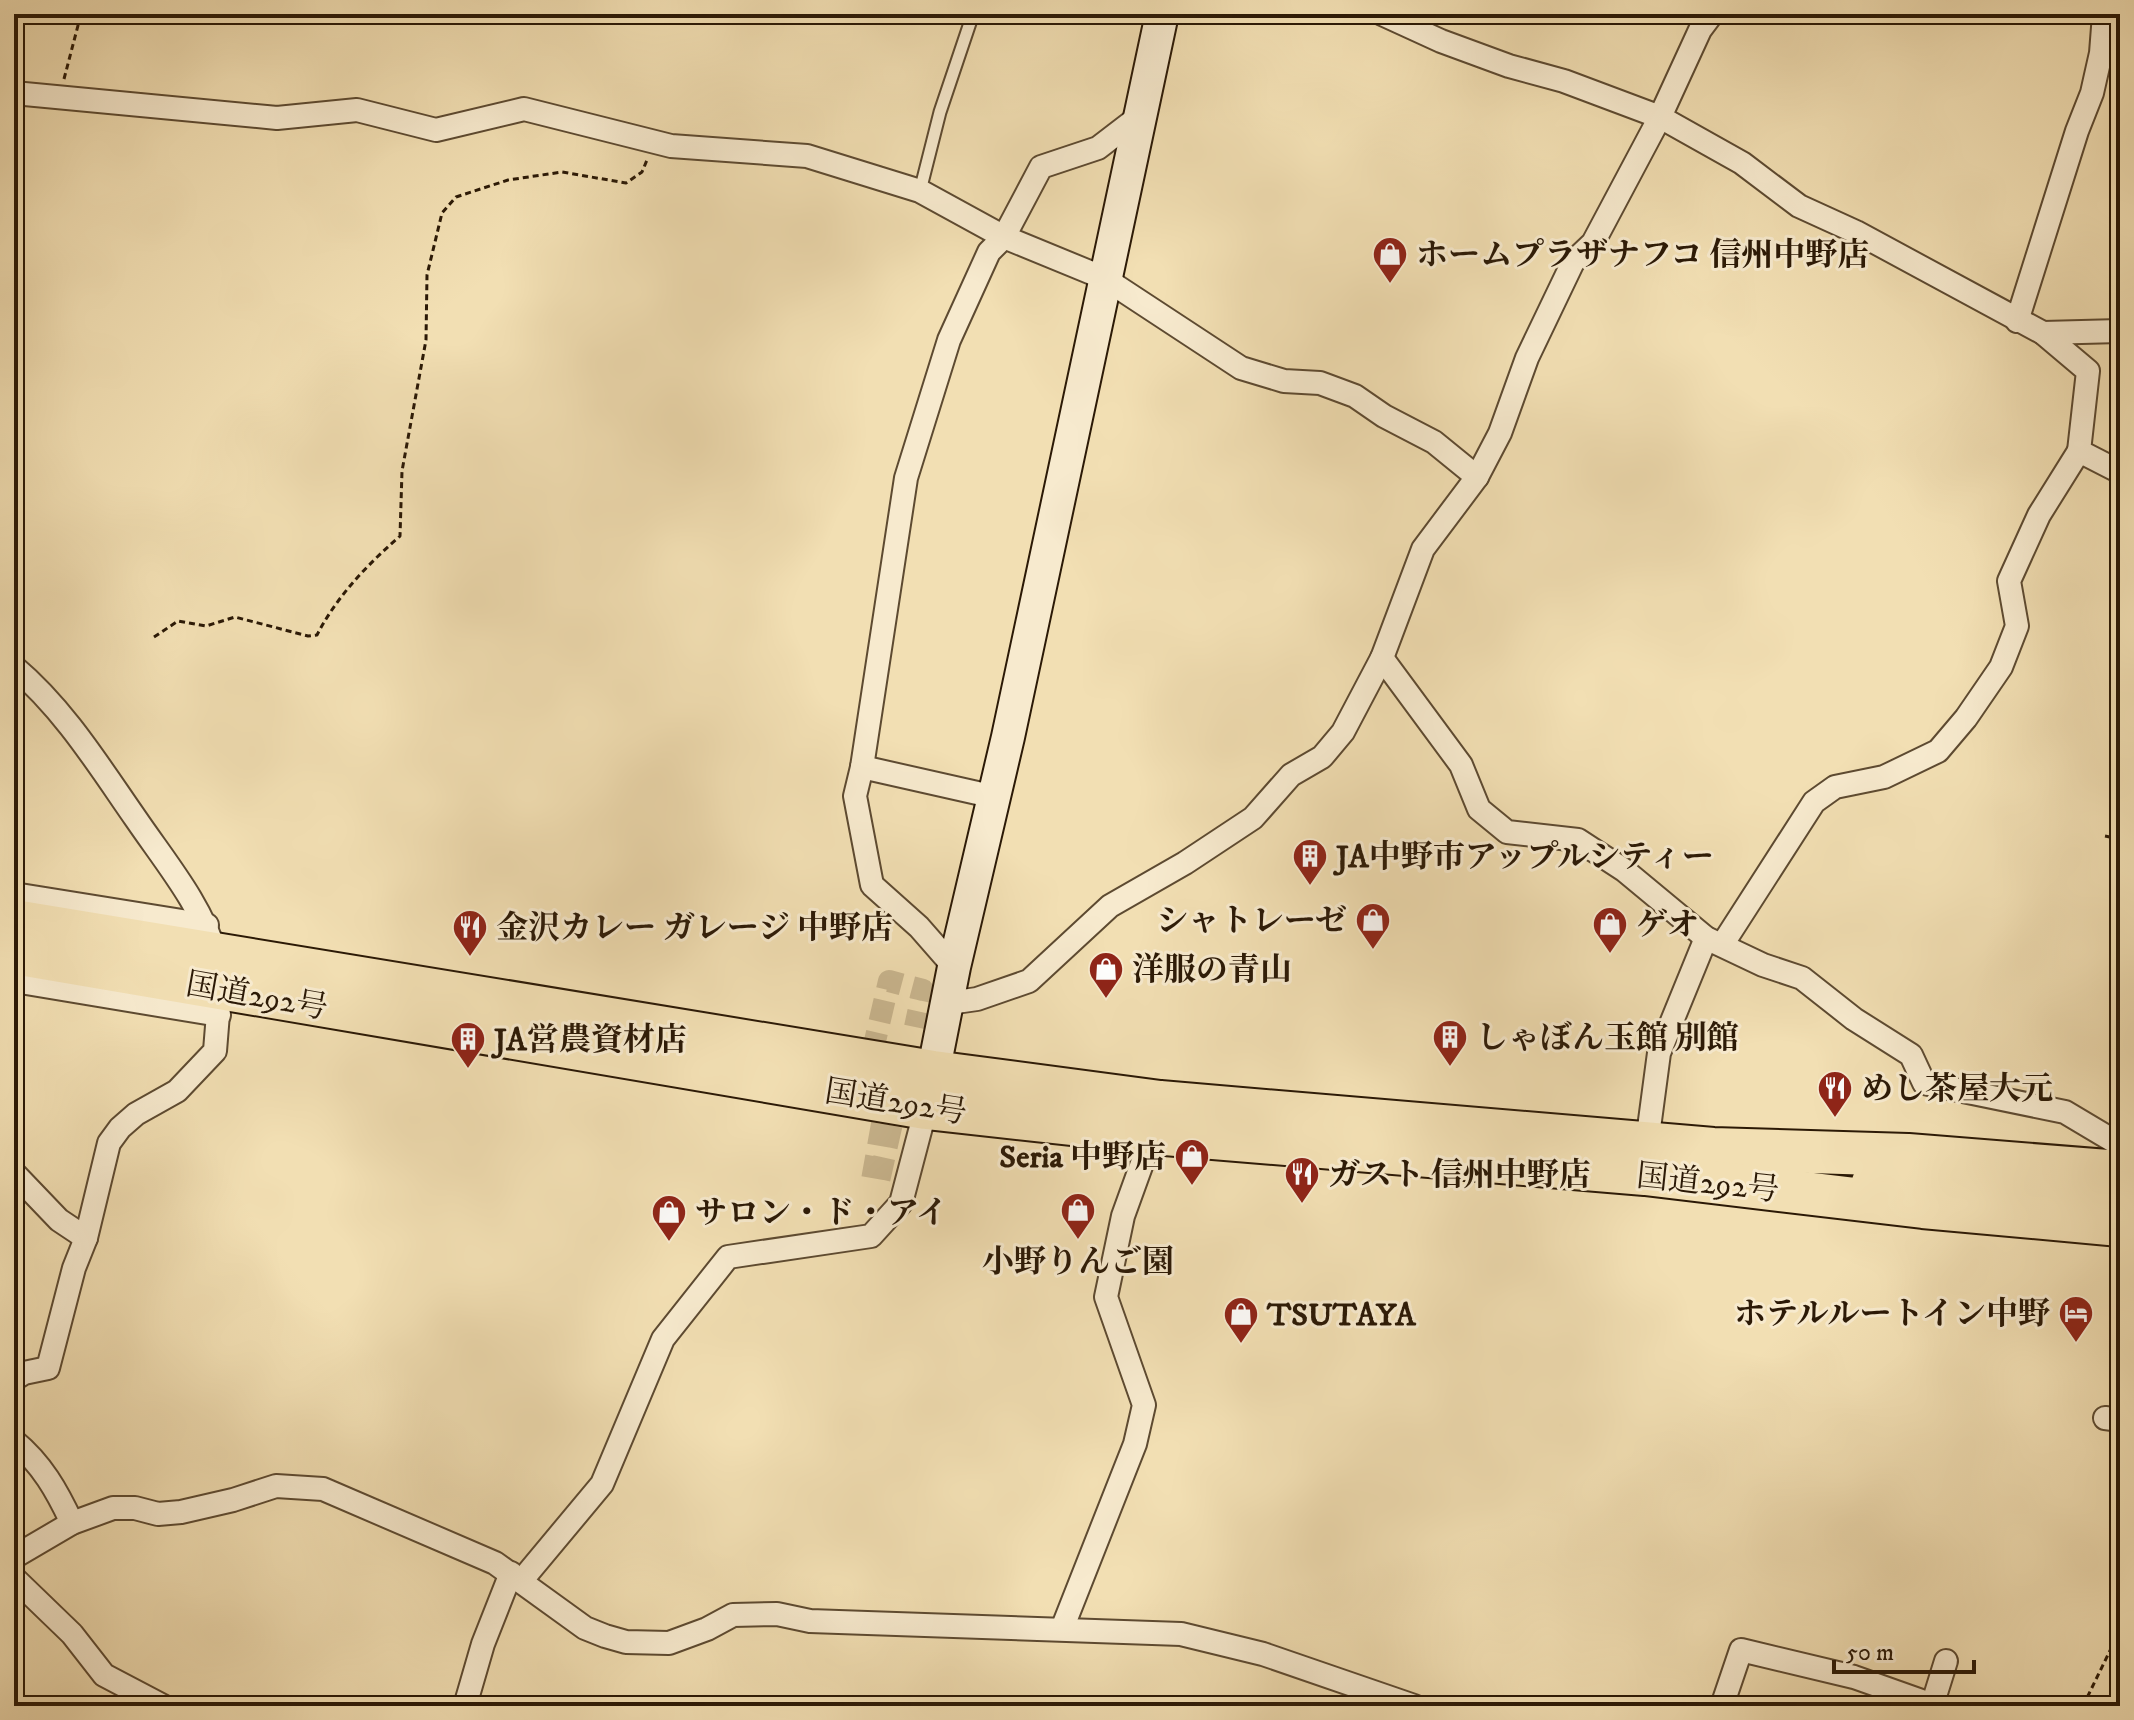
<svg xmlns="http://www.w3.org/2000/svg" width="2134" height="1720" viewBox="0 0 2134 1720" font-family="'IM FELL DW Pica','Noto Serif JP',serif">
<rect width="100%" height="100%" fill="#f2dfb3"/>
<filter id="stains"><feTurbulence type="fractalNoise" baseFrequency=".0025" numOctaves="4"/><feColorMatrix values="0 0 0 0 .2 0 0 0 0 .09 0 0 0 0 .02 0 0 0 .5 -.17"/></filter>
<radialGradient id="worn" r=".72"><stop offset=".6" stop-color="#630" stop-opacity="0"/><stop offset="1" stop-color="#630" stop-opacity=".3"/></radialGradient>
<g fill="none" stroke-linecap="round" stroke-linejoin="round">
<g stroke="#cab790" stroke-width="22" stroke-dasharray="22 11" stroke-linecap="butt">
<path d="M 872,1054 L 889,981 L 923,990 L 915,1027"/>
<path d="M 882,1124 L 872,1180 L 879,1181 L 892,1123"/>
</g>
<g stroke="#5d4a31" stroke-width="15">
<path id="lane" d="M 920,191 L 940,112 L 973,14"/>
</g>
<g stroke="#5d4a31" stroke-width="26">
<g id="street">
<path d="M 1382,14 L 1441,41 L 1509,66 L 1564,81 L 1660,117 L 1742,163 L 1799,206 L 1856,232 L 2043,333 L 2088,371 L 2079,451 L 2120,472"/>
<path d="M 14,93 L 277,118 L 357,110 L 436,130 L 524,109 L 671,146 L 807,156 L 920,191 L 1004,237 L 1104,278 L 1241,368 L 1284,381 L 1320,383 L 1355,396 L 1384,416 L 1434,442 L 1477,477"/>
<path d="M 2017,321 L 2077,131 L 2092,93 L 2101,53 L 2104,14"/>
<path d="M 2043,333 L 2120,331"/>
<path d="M 1382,658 L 1461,765 L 1479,809 L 1507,832 L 1578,840 L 1624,870 L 1706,938 L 1763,965 L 1802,978 L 1854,1019 L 1911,1055 L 1924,1083 L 2065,1112 L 2112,1140"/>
<path d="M 14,667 C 64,709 99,766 136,819 C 166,863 201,904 216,955"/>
<path d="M 862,767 L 995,797"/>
<path d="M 14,894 L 207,925"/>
<path d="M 1722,945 L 1814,802 L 1835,787 L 1884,777 L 1938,751 L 1966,718 L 2001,667 L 2017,626 L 2009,581 L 2039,515 L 2079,451"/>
<path d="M 954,967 L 919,927 L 872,885 L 855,796 L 862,767 L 906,478 L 949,340 L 989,252 L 1004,237 L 1041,167 L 1098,148 L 1141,115"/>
<path d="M 14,981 L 219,1015"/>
<path d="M 949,1003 L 977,999 L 1029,981 L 1110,906 L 1185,863 L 1253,818 L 1291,775 L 1322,757 L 1343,732 L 1382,658 L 1423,549 L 1477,477 L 1500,433 L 1527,358 L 1573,262 L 1593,243 L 1660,117 L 1700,30 L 1712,14"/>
<path d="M 1647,1143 L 1659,1053 L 1706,938"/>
<path d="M 14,1173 L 59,1220 L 86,1238"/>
<path d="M 14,1379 L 24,1373 L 48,1368 L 74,1268 L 86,1238 L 109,1143 L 120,1128 L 136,1114 L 177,1091 L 215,1051 L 220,989"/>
<path d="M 2105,1418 L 2120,1420"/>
<path d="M 14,1441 C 42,1464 57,1491 72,1523"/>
<path d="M 14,1557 L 72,1523 L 113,1508 L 135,1508 L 158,1514 L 181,1512 L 233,1500 L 276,1486 L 323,1489 L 495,1563 L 585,1628 L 605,1636 L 626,1642 L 669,1643 L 707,1629 L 733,1615 L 777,1614 L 810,1621 L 1181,1634 L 1263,1654 L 1414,1706"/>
<path d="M 14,1578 L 72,1634 L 104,1675 L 163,1706"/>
<path d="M 522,1580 L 602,1484 L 663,1339 L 728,1257 L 871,1236 L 901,1203 L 926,1108"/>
<path d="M 1062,1629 L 1135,1444 L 1144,1405 L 1106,1297 L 1123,1216 L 1153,1133"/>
<path d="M 465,1706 L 483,1644 L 511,1573"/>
<path d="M 1722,1706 L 1741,1650 L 1854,1677 L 1933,1705"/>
<path d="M 1932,1706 L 1946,1661"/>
</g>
</g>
<g stroke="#2b1906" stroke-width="36">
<path id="secondary" d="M 929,1094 L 954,967 L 1008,737 L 1162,14"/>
</g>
<g stroke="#2b1906" stroke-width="40">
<path id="primary" d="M 1870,1182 L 2120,1203"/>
</g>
<g stroke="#2b1906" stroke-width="46">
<g id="highway">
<path d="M 14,921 L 933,1072 L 1160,1102 L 1713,1149 L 1908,1155 L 2120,1172"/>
<path d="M 14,953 L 926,1108 L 1153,1133 L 1645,1174 L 1923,1207 L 2120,1225"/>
</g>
</g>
<g stroke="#2b1906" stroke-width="3" stroke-dasharray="6 4" stroke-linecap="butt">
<path d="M 64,79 L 81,14"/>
<path d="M 154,637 L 178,621 L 206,626 L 235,617 L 308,636 L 317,635 C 337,596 367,565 400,536 L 402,471 L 426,340 L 427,275 L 442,213 L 456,197 L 508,180 L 562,172 L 626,183 L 642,172 L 647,160"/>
<path d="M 2105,836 L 2120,839"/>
<path d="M 2083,1706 L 2120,1630"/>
</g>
<use href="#lane" stroke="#f7eace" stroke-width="11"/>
<use href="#street" stroke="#f7eace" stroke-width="22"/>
<use href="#secondary" stroke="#f7eace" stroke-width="32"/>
<use href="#primary" stroke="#f2dfb3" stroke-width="36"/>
<use href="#highway" stroke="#f2dfb3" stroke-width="42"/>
</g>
<defs>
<g id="shop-pin" transform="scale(1.8)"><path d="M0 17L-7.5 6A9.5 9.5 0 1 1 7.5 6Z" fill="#8f2418" stroke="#f7eace"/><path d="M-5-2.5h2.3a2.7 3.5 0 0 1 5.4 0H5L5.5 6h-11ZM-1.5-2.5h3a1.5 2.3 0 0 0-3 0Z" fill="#fff"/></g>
<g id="building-pin" transform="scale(1.8)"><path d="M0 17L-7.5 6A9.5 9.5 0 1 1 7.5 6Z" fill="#8f2418" stroke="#f7eace"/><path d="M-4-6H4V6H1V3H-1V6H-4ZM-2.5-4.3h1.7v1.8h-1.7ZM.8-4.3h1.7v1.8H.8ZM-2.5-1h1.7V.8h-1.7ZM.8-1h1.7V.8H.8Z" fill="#fff"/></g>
<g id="restaurant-pin" transform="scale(1.8)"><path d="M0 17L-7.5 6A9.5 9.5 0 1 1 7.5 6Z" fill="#8f2418" stroke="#f7eace"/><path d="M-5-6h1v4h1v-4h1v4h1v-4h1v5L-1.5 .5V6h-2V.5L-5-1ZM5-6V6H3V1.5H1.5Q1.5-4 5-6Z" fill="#fff"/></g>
<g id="hotel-pin" transform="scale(1.8)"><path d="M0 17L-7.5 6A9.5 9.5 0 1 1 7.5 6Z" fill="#8f2418" stroke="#f7eace"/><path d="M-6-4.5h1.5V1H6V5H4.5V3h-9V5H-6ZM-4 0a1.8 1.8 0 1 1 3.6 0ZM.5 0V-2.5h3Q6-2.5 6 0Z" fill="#fff"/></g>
</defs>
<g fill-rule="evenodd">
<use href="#shop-pin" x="1390" y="254"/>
<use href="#building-pin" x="1310" y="856"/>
<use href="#shop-pin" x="1373" y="920"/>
<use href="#shop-pin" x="1610" y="924"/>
<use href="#restaurant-pin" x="470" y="927"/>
<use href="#shop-pin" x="1106" y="969"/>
<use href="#building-pin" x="1450" y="1037"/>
<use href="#building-pin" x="468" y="1039"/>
<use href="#restaurant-pin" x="1835" y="1088"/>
<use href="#shop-pin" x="1192" y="1156"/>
<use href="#restaurant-pin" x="1302" y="1174"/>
<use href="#shop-pin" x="1078" y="1210"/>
<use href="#shop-pin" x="669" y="1212"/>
<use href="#hotel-pin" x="2076" y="1313"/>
<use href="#shop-pin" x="1241" y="1314"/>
</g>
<g text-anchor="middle" stroke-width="6" stroke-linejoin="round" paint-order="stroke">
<g font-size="32" font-weight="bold" fill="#2b1906" stroke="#f7eace" text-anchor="start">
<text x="1416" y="265">ホームプラザナフコ 信州中野店</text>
<text x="1336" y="867">JA中野市アップルシティー</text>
<text x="1347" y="931" text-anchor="end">シャトレーゼ</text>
<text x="1636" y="935">ゲオ</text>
<text x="496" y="938">金沢カレー ガレージ 中野店</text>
<text x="1132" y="980">洋服の青山</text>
<text x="1476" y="1048">しゃぼん玉館 別館</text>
<text x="494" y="1050">JA営農資材店</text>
<text x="1861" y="1099">めし茶屋大元</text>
<text x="1166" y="1167" text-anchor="end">Seria 中野店</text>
<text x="1328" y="1185">ガスト 信州中野店</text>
<text x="695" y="1223">サロン・ド・アイ</text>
<text x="1078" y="1272" text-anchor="middle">小野りんご園</text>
<text x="2050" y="1324" text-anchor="end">ホテルルートイン中野</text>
<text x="1267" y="1325">TSUTAYA</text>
</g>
<g font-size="32" fill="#2b1906" stroke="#f7eace">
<text transform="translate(257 995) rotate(10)" y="11">国道292号</text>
<text transform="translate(896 1101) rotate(9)" y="11">国道292号</text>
<text transform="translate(1708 1182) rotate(6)" y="11">国道292号</text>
</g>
</g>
<rect width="2134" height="1720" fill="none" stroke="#f2dfb3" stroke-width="48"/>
<rect x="16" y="16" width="2102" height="1688" fill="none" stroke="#2b1906" stroke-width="4"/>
<rect x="24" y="24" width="2086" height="1672" fill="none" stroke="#2b1906" stroke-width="2"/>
<path d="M1834 1660v12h140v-12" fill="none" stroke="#2b1906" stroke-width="4"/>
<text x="1846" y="1660" font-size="24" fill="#2b1906" stroke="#f7eace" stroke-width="6" paint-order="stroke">50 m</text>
<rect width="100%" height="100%" filter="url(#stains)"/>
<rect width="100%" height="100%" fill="url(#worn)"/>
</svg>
